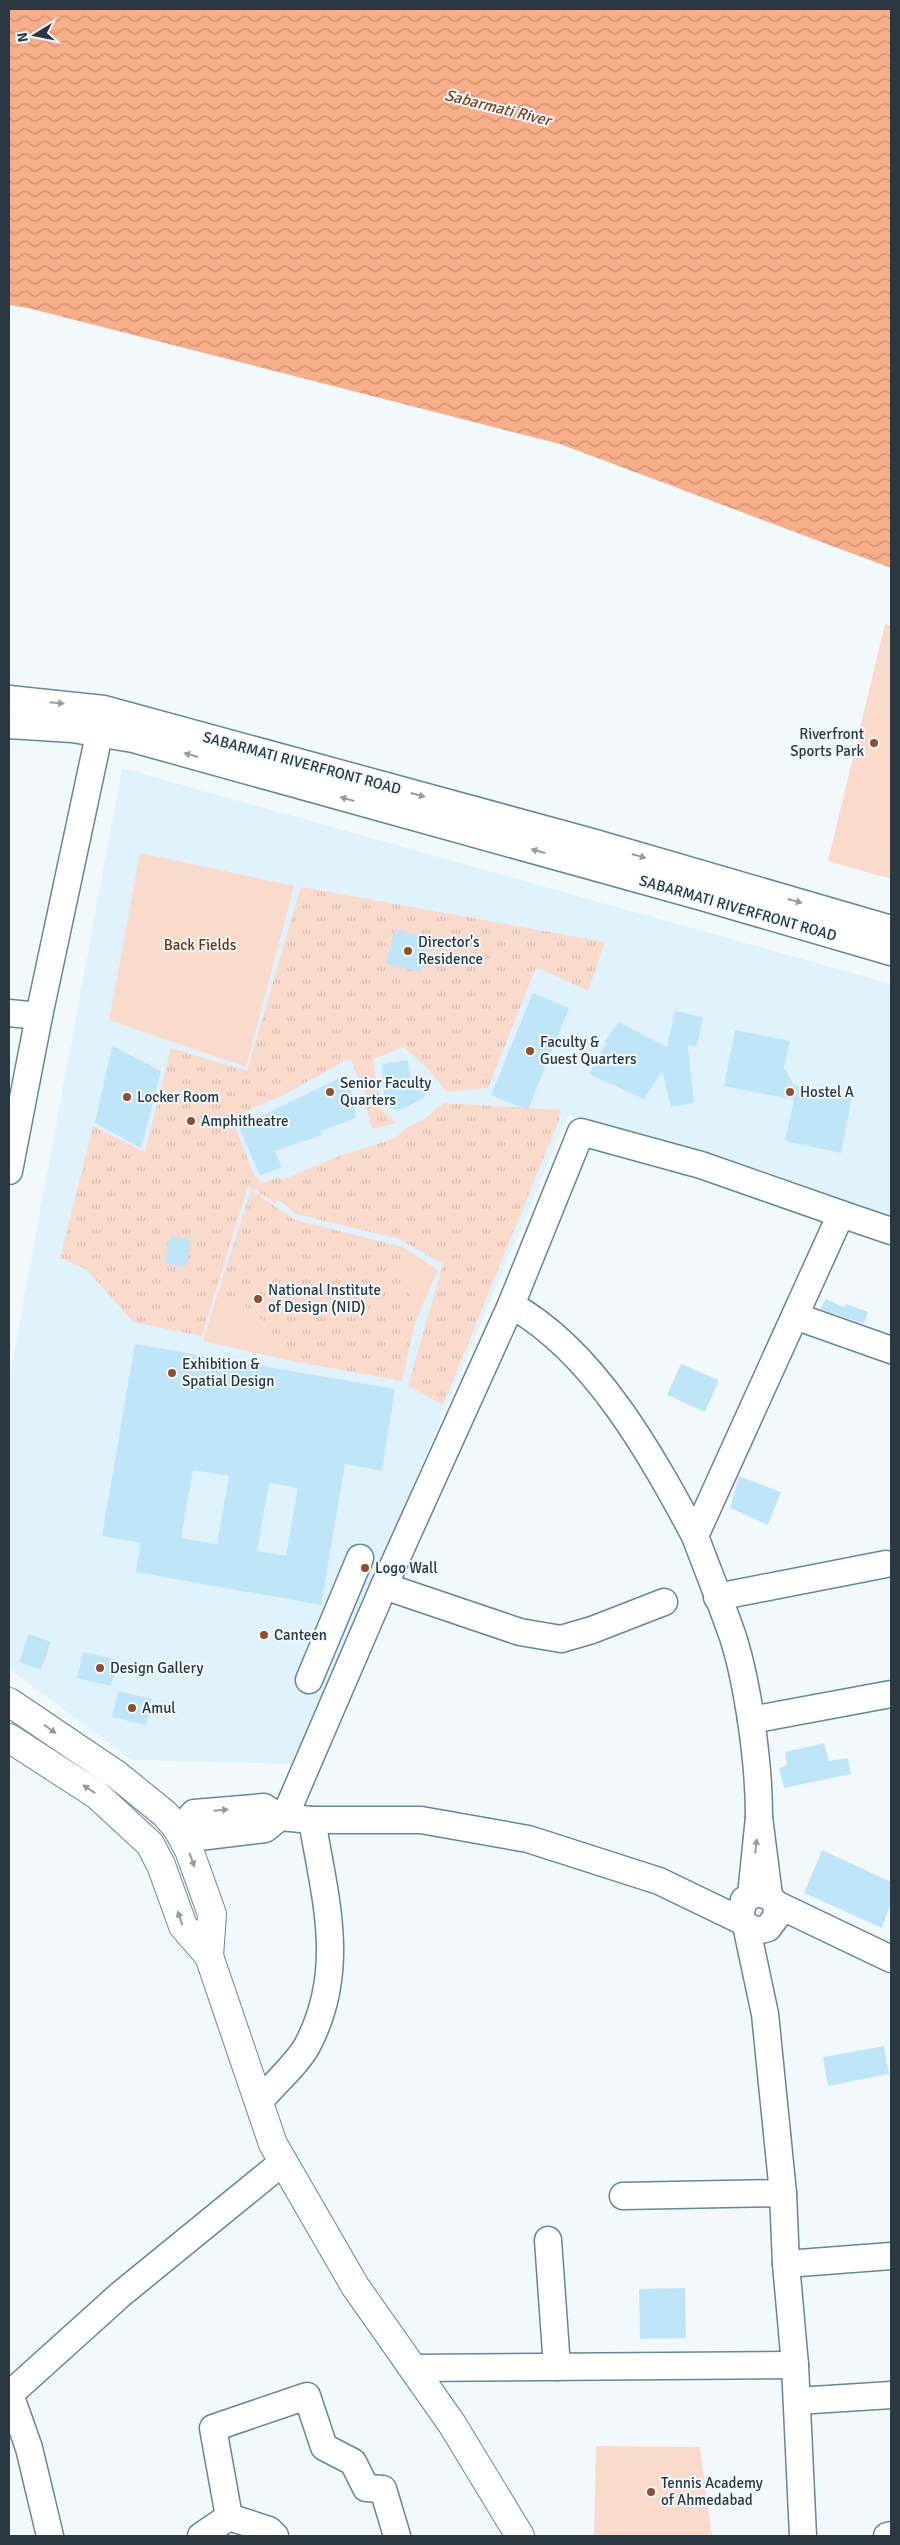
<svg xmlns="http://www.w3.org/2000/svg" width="900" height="2545" viewBox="0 0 900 2545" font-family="Signika,sans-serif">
<defs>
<pattern id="grass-tufts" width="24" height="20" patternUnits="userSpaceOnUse" patternTransform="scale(1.25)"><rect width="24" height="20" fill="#fadacb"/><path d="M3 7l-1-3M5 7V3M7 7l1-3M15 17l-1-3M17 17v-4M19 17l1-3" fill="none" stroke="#d6bcb0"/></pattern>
<pattern id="water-waves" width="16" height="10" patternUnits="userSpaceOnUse" patternTransform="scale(1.25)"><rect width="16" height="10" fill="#f8ae88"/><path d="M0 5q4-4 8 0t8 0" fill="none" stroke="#c98f71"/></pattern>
</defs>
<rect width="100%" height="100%" fill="#f1f9fd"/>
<path fill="#e0f2fc" d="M 122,768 L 891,984 L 891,1217 L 568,1115 L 297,1764 L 132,1760 L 9,1669 L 9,1380 Z"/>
<g fill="url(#grass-tufts)">
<path d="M 301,887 L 605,942 L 588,991 L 536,967 L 488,1088 L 447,1092 L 428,1069 L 404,1047 L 373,1059 L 381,1109 L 397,1123 L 372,1129 L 364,1099 L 367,1098 L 350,1058 L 283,1095 L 231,1118 L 254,1174 L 262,1183 L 279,1177 L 282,1180 L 337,1157 L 396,1138 L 406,1128 L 426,1118 L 444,1103 L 560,1110 L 559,1120 L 443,1405 L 408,1386 L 443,1264 L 399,1239 L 296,1214 L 279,1200 L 275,1203 L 248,1186 L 202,1336 L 133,1322 L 86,1269 L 60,1258 L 93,1126 L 145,1152 L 171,1048 L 247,1071 Z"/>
<path d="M 251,1190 L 295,1220 L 403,1247 L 415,1323 L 402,1381 L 282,1359 L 261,1319 L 214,1305 Z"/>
</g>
<g fill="#fadacb">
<path d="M 885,624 L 891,626 L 891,879 L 828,861 Z"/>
<path d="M 140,853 L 294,886 L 246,1067 L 109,1020 Z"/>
<path d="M 403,1247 L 438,1270 L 415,1323 Z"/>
<path d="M 237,1300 L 261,1319 L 282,1359 L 203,1341 L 214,1305 Z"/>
<path d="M 596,2446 L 700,2447 L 712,2536 L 594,2536 Z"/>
</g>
<path fill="url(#water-waves)" d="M 9,9 L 891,9 L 891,568 L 560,444 L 28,308 L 9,305 Z"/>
<g fill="#bfe5f9" fill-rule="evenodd">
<path d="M 395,929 L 431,938 L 421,972 L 386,964 Z"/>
<path d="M 533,993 L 569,1008 L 528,1110 L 491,1095 Z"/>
<path d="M 675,1011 L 703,1017 L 697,1047 L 688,1045 L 694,1103 L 671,1107 L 662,1071 L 644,1099 L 589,1074 L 606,1044 L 604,1042 L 619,1022 L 667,1047 Z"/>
<path d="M 735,1030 L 790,1041 L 784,1068 L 794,1085 L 852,1097 L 841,1153 L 785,1141 L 794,1100 L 724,1086 Z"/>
<path d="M 112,1046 L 161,1071 L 141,1148 L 95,1123 Z"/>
<path d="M 407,1060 L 413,1084 L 430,1086 L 423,1099 L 397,1111 L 385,1105 L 382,1064 Z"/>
<path d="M 348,1074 L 356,1118 L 321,1131 L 322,1135 L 275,1151 L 282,1167 L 260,1176 L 239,1127 Z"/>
<path d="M 170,1236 L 191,1240 L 186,1267 L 164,1263 Z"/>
<path d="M 826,1299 L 844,1307 L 846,1304 L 868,1312 L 864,1324 L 820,1309 Z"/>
<path d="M 135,1344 L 395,1389 L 382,1471 L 345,1464 L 321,1605 L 136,1572 L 141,1543 L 102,1536 ZM 193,1470 L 229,1476 L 217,1544 L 181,1538 ZM 269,1483 L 298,1488 L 286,1556 L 257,1551 Z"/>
<path d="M 681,1364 L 719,1380 L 705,1412 L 667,1395 Z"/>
<path d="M 739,1476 L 781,1492 L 768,1525 L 730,1508 Z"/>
<path d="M 29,1634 L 51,1642 L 41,1670 L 19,1662 Z"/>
<path d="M 83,1652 L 118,1660 L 111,1686 L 77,1678 Z"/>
<path d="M 118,1691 L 152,1699 L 146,1725 L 112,1717 Z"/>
<path d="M 824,1743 L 829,1761 L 848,1758 L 851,1774 L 784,1788 L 779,1768 L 787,1765 L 785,1752 Z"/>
<path d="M 822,1850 L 891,1882 L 891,1903 L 882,1928 L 804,1893 Z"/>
<path d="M 884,2046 L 889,2074 L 828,2086 L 823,2057 Z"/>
<path d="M 685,2288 L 686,2338 L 640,2339 L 639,2289 Z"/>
</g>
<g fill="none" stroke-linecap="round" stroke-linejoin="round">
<g stroke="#64879a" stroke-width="29">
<g id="minor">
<path d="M 9,699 L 104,709 L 592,842 L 891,929"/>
<path d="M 9,725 L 72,729 L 133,739 L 702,897 L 891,952"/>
<path d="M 9,1013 L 39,1016"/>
<path d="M 9,1171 L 39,1016 L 103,716"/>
<path d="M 511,1305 C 594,1351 651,1454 695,1536"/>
<path d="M 795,1316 L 891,1350"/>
<path d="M 384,1586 L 520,1632 L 561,1639 L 592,1630 L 664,1602"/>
<path d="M 717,1597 L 886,1564"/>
<path d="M 309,1680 L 360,1558"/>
<path d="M 751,1720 L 891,1694"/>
<path d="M 285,1816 L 384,1586 L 511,1305 L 581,1132 L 701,1165 L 841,1214"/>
<path d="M 280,1817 L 265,1829 L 199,1837 L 181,1827 L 194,1813 L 264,1807 L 280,1817 L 312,1820 L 421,1820 L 528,1839 L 659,1881 L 742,1921"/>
<path d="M 759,1817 C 759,1765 749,1690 734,1640 C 722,1605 708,1571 695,1536 L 841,1214 L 891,1231"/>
<path d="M 751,1895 L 759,1817 L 769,1896 L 776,1904 L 777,1916 L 768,1928 C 755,1933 746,1928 740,1916 L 744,1900 L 756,1893 L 769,1896"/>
<path d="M 776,1904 L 891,1959"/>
<path d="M 746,1925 L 765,2014 L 783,2193 L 786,2264 L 795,2365 L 803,2536"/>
<path d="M 259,2102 C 272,2086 300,2061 308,2044 C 347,1969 325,1898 312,1820"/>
<path d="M 623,2196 L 783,2193"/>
<path d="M 548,2240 L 557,2367"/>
<path d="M 786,2264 L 891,2256"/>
<path d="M 413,2368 L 795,2365"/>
<path d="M 797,2401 L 891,2395"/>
<path d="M 229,2517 L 213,2428 L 307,2396 L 324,2447 L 353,2462 L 366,2488 L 383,2489 L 397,2536"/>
<path d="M 50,2536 L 29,2448 L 10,2394 L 121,2294 L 283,2162"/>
<path d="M 201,2536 L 229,2517 L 269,2530 L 275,2536"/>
<path d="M 887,2536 L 891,2535"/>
</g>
</g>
<g stroke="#64879a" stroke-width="30">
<g id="major">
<path d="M 9,1702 L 117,1775 L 165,1814 L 177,1828 L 189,1850 L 212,1914 L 209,1956"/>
<path d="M 9,1738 L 97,1795 L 150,1844 L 161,1865 L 183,1926 L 209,1956 L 273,2144 L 355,2286 L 452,2424 L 520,2536"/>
</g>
</g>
<use href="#minor" stroke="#fff" stroke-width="26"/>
<use href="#major" stroke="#fff" stroke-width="28"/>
</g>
<defs><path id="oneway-solid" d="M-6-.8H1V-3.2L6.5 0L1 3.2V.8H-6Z" transform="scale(1.25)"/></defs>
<g fill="#949ca0">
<use href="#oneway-solid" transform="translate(57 703) rotate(5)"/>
<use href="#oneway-solid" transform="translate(191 755) rotate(-164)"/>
<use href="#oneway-solid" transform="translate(418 795) rotate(15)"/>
<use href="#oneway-solid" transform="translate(347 799) rotate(-164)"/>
<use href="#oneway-solid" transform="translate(538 851) rotate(-165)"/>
<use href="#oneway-solid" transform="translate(639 856) rotate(16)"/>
<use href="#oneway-solid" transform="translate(795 901) rotate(16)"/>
<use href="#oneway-solid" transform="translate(50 1729) rotate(35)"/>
<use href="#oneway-solid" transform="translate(89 1789) rotate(-147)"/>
<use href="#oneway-solid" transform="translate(221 1810) rotate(-5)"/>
<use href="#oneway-solid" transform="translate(756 1846) rotate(-84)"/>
<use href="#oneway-solid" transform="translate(192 1860) rotate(70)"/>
<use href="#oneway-solid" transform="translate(180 1918) rotate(-109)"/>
</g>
<g fill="#944e27" stroke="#f1f9fd" stroke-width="2">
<circle cx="874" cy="743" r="5"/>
<circle cx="408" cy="951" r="5"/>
<circle cx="530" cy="1051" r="5"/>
<circle cx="330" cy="1092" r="5"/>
<circle cx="790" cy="1092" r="5"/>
<circle cx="127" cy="1097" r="5"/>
<circle cx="191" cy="1121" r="5"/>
<circle cx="258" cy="1299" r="5"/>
<circle cx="172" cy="1373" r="5"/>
<circle cx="365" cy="1568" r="5"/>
<circle cx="264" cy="1635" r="5"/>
<circle cx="100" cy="1668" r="5"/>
<circle cx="132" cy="1708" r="5"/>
<circle cx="651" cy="2492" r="5"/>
</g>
<g text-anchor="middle" stroke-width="4" stroke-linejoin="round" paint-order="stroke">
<g font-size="15" fill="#2a3941" stroke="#f1f9fd" text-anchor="start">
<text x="864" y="739" text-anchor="end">Riverfront<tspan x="864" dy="17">Sports Park</tspan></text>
<text x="418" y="947">Director's<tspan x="418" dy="17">Residence</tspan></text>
<text x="540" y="1047">Faculty &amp;<tspan x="540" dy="17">Guest Quarters</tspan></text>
<text x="340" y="1088">Senior Faculty<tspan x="340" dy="17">Quarters</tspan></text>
<text x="800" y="1097">Hostel A</text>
<text x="137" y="1102">Locker Room</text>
<text x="201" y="1126">Amphitheatre</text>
<text x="268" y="1295">National Institute<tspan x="268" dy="17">of Design (NID)</tspan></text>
<text x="182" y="1369">Exhibition &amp;<tspan x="182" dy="17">Spatial Design</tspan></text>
<text x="375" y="1573">Logo Wall</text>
<text x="274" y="1640">Canteen</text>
<text x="110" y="1673">Design Gallery</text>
<text x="142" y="1713">Amul</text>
<text x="661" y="2488">Tennis Academy<tspan x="661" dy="17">of Ahmedabad</tspan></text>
</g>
<g font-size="15" fill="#2a3941" stroke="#f1f9fd">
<text transform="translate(302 763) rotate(15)" y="5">SABARMATI RIVERFRONT ROAD</text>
<text transform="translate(738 908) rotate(16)" y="5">SABARMATI RIVERFRONT ROAD</text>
</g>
<g font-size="15" fill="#743207" stroke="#f1f9fd">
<text x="200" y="950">Back Fields</text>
</g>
<g font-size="16" font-style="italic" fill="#85421c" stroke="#f1f9fd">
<text transform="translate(498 107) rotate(14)" y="6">Sabarmati River</text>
</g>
</g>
<rect width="900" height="2545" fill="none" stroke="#2a3941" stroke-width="20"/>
<g transform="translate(35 35) rotate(260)" stroke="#f1f9fd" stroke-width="4" paint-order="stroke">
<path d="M0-4L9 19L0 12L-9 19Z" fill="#2a3941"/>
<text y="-8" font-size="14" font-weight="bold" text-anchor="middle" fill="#2a3941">N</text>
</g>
</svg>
